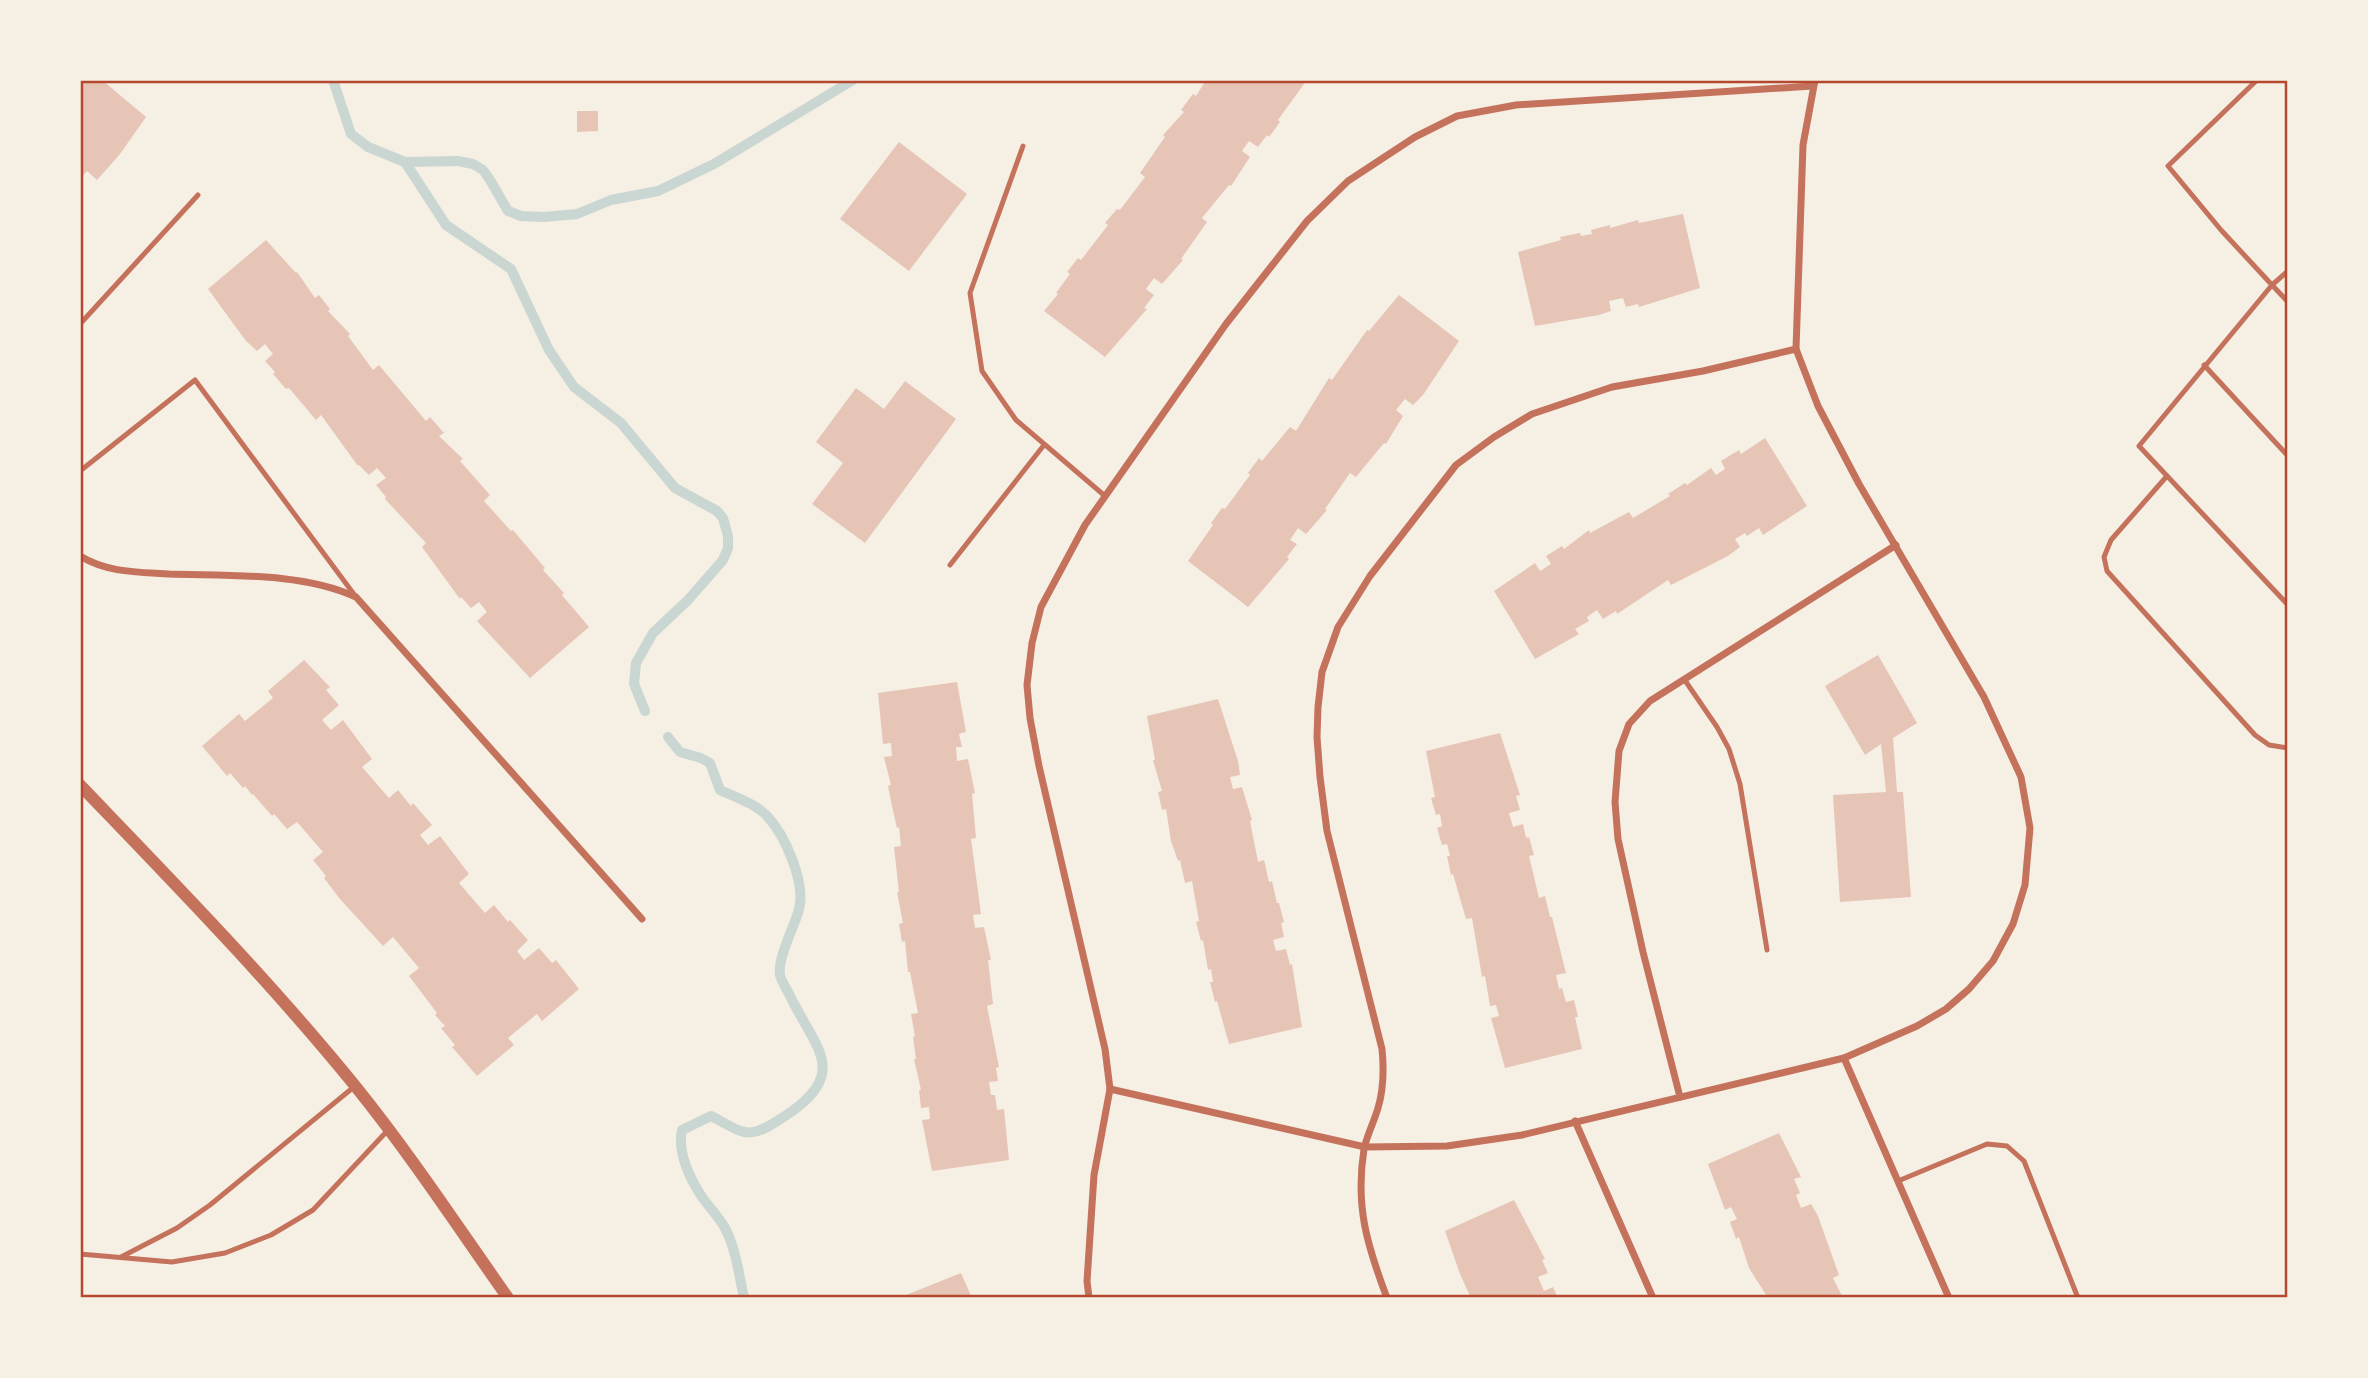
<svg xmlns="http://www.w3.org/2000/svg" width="2368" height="1378" viewBox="0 0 2368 1378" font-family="'Fira Sans',sans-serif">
<rect width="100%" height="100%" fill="#f6efe4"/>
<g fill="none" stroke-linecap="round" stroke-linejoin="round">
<g stroke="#c9d6d2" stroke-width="10">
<path d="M 333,80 L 351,134 L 368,147 L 405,162 L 458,161 L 473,164 L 483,170 L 490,180 L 508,211 L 521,216 L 544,217 L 577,214 L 611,200 L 658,191 L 714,164 L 853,80"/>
<path d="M 405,162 L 446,225 L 511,269 L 549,350 L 574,387 L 621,423 L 675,488 L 717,511 L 723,518 L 728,536 L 728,548 L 723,560 L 688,600 L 653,633 L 636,663 L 634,684 L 645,711"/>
<path d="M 668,737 L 680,752 L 701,758 L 710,763 L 720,790 C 735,797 756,804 767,816 C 785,835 806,883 799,909 C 795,926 777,958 780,975 C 781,981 787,989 789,994 C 816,1050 852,1073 782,1118 C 747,1141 746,1134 711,1116 L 682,1130 C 677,1152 690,1179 702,1197 C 709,1207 719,1217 725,1228 C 736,1249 739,1275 744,1298"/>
</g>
</g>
<g fill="#e6c5b7">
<path d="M 80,80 L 102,80 L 146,117 L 120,154 L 97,180 L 87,171 L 80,179 Z"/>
<path d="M 1206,80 L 1300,80 L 1304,84 L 1278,120 L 1280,122 L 1269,137 L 1267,135 L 1258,147 L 1249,141 L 1242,151 L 1250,157 L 1231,186 L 1229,185 L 1202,218 L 1207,222 L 1181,259 L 1183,260 L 1162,284 L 1154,278 L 1146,289 L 1154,295 L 1144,308 L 1147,309 L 1105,357 L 1044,311 L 1058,294 L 1056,293 L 1070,274 L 1067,272 L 1078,258 L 1081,260 L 1108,225 L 1105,223 L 1117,209 L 1120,210 L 1145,177 L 1140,173 L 1165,137 L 1163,135 L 1184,112 L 1181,110 L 1193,94 L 1196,96 Z"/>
<path d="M 577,111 L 598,111 L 598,131 L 577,132 Z"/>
<path d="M 899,142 L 967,194 L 909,271 L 840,219 Z"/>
<path d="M 1683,214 L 1700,288 L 1639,307 L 1638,304 L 1626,307 L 1623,298 L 1609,301 L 1611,311 L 1599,315 L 1535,326 L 1518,252 L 1561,240 L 1560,237 L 1580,233 L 1581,236 L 1592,234 L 1591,230 L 1610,225 L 1610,228 L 1638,220 L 1639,223 Z"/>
<path d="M 266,240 L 296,273 L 297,272 L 315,298 L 319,295 L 330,309 L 328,311 L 350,334 L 348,336 L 373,370 L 379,365 L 426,421 L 430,417 L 444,433 L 439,436 L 463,459 L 460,461 L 490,495 L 484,501 L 511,531 L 513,530 L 545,568 L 543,570 L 564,593 L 562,595 L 589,627 L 530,678 L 477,621 L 487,612 L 479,602 L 471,608 L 461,597 L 460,599 L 422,547 L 426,543 L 385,499 L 386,497 L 376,485 L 386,478 L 377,468 L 369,475 L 359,465 L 358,466 L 321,415 L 316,420 L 289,388 L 286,389 L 273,374 L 275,372 L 265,361 L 273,354 L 265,344 L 257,351 L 246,341 L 208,289 Z"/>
<path d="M 1399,295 L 1459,341 L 1423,395 L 1413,405 L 1405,399 L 1396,410 L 1403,416 L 1386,444 L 1384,443 L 1356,477 L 1350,473 L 1325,509 L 1327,510 L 1306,534 L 1298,528 L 1290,540 L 1297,544 L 1287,557 L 1289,559 L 1248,607 L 1188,561 L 1213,525 L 1211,523 L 1222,508 L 1225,509 L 1250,475 L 1248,473 L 1259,458 L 1262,461 L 1290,427 L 1296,431 L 1329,378 L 1332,380 L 1367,330 L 1369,331 Z"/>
<path d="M 905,381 L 956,419 L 865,543 L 812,504 L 843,463 L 816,442 L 856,388 L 884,409 Z"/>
<path d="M 1765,438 L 1807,506 L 1763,535 L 1759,528 L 1747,536 L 1745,533 L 1735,539 L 1740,547 L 1728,556 L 1671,585 L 1668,580 L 1617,614 L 1616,611 L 1603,619 L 1597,610 L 1587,617 L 1589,621 L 1575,629 L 1579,634 L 1535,659 L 1494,591 L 1535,563 L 1540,571 L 1551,564 L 1546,556 L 1562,546 L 1564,549 L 1589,530 L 1590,533 L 1629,512 L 1633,518 L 1670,496 L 1668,494 L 1685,483 L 1687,485 L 1711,468 L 1716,475 L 1725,469 L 1721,461 L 1739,450 L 1741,454 Z"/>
<path d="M 1878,655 L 1917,723 L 1893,738 L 1897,792 L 1903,792 L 1911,897 L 1840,902 L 1833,795 L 1886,792 L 1881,744 L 1865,755 L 1825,686 Z"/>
<path d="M 304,660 L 330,687 L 326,690 L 339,705 L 322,720 L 331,730 L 343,720 L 372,759 L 362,767 L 389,798 L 398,790 L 411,806 L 413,803 L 432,825 L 420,835 L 428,845 L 440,836 L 469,874 L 459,883 L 485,913 L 494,905 L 508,922 L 510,920 L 528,940 L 517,951 L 524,960 L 539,948 L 552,963 L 556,960 L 579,989 L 542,1021 L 537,1014 L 508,1038 L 514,1045 L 477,1076 L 452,1047 L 455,1045 L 441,1028 L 445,1026 L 435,1015 L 437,1013 L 409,976 L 419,968 L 393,937 L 383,946 L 340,899 L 324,878 L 326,876 L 313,860 L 323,852 L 297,822 L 287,829 L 274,814 L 272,816 L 253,794 L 252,795 L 245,786 L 243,788 L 230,773 L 227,776 L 202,746 L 239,714 L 245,721 L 273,698 L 268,691 Z"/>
<path d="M 957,682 L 966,732 L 959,734 L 962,747 L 956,747 L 957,761 L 968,759 L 975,793 L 972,794 L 976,838 L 971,839 L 981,914 L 973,915 L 975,928 L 984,927 L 991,960 L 988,960 L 993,1004 L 987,1006 L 999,1067 L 996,1068 L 998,1081 L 989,1082 L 991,1095 L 995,1095 L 997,1110 L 1004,1109 L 1009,1160 L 932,1171 L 922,1120 L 930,1119 L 929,1107 L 921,1108 L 919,1090 L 921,1090 L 914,1059 L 916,1059 L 913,1037 L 915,1036 L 911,1014 L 918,1013 L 910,972 L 908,972 L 905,941 L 902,942 L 899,924 L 903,923 L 897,892 L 899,892 L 894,847 L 901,846 L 899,827 L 897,828 L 892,806 L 888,786 L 891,785 L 884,757 L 892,756 L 891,743 L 883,744 L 878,693 Z"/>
<path d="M 1218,699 L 1238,761 L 1240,775 L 1230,777 L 1233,789 L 1242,787 L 1252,820 L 1250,821 L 1258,862 L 1264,860 L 1269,882 L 1272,881 L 1277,903 L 1279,903 L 1284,922 L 1281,923 L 1284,937 L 1273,940 L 1276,951 L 1286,949 L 1290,965 L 1292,964 L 1302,1027 L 1229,1044 L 1217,1001 L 1215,1002 L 1210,982 L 1213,982 L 1211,969 L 1208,970 L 1203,940 L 1201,941 L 1196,922 L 1199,921 L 1192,881 L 1185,883 L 1180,860 L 1178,861 L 1171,841 L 1166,809 L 1162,810 L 1158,792 L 1162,791 L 1153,760 L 1155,760 L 1147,716 Z"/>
<path d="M 1500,733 L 1520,795 L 1516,796 L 1520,810 L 1509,813 L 1513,827 L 1523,824 L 1526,838 L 1529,837 L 1534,855 L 1529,856 L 1539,898 L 1545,896 L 1550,917 L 1552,917 L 1566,973 L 1556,975 L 1559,989 L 1562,988 L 1566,1002 L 1574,1000 L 1578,1017 L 1575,1017 L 1582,1049 L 1505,1068 L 1491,1018 L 1499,1016 L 1496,1005 L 1490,1006 L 1485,976 L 1482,977 L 1472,918 L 1466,919 L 1453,874 L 1451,875 L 1447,856 L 1450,856 L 1447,844 L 1442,845 L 1437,828 L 1442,826 L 1440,814 L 1436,815 L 1431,798 L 1435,797 L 1426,751 Z"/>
<path d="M 1779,1133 L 1801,1177 L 1794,1179 L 1800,1193 L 1796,1195 L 1801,1208 L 1811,1204 L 1818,1216 L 1839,1275 L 1833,1278 L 1843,1298 L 1768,1298 L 1749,1268 L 1739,1237 L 1736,1239 L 1730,1222 L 1737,1219 L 1731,1207 L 1725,1210 L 1708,1164 Z"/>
<path d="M 1514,1200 L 1545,1259 L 1542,1260 L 1548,1273 L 1538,1277 L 1544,1291 L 1553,1287 L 1558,1298 L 1471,1298 L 1460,1274 L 1445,1231 Z"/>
<path d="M 961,1273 L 972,1298 L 901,1298 L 901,1297 Z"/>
</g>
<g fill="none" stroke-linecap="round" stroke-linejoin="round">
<g stroke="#c5725c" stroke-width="5">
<path d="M 2257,80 L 2168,166 L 2221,230 L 2272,285 L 2139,446 L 2288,605"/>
<path d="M 1023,146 L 970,293 L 982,371 L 1016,420 L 1105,496"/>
<path d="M 2288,271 L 2272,285 L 2288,302"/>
<path d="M 80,324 L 198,195"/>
<path d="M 2204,365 L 2288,456"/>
<path d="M 80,471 L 195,380 L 356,597"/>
<path d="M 2167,476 L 2111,540 L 2104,557 L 2107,571 L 2255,735 L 2269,745 L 2288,748"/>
<path d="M 950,565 L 1044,445"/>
<path d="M 1684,679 L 1717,727 L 1729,749 L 1740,784 L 1767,950"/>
<path d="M 1898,1181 L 1987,1144 L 2007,1146 L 2024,1161 L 2078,1298"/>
<path d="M 80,1254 L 172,1262 L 225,1253 L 271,1235 L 313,1210 L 389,1129"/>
<path d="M 121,1257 L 177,1228 L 210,1205 L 355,1086"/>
</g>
<g stroke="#c5725c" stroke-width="7">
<path d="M 80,556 C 108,573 138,572 169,574 C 229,576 302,572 356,597 L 642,919"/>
<path d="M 1844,1058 L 1949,1298"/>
<path d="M 1110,1089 L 1365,1147 L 1447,1146 L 1522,1135 L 1844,1058 L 1917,1026 L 1946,1009 L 1969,989 L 1993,961 L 2013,924 L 2025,885 L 2030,828 L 2021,777 L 1984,697 L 1859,484 L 1818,406 L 1796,349 L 1803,145 L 1815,80"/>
<path d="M 1680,1097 L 1643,952 L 1618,839 L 1615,802 L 1619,751 L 1629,724 L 1650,701 L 1896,545"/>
<path d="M 1575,1121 L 1653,1298"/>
<path d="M 1089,1298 L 1087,1281 L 1094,1175 L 1110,1089 L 1105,1049 L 1039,766 L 1030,718 L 1027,685 L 1032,643 L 1041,607 L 1085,525 L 1226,324 L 1307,221 L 1348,181 L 1415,137 L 1457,116 L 1516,105 L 1813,86"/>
<path d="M 1387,1298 C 1367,1245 1355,1206 1364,1149 C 1367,1135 1374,1122 1378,1108 C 1384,1088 1384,1069 1382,1049 L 1327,831 L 1320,777 L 1317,737 L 1318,707 L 1322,672 L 1338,627 L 1370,576 L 1456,465 L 1494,437 L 1532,414 L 1612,387 L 1703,371 L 1796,349"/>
</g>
<path stroke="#c5725c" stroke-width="12" d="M 80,785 C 174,883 270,981 356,1087 C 410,1154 458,1227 508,1298"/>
</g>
<rect width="2368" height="1378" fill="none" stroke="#f6efe4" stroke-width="164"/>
<rect x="82" y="82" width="2204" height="1214" fill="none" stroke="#b5482f" stroke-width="2.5"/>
</svg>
